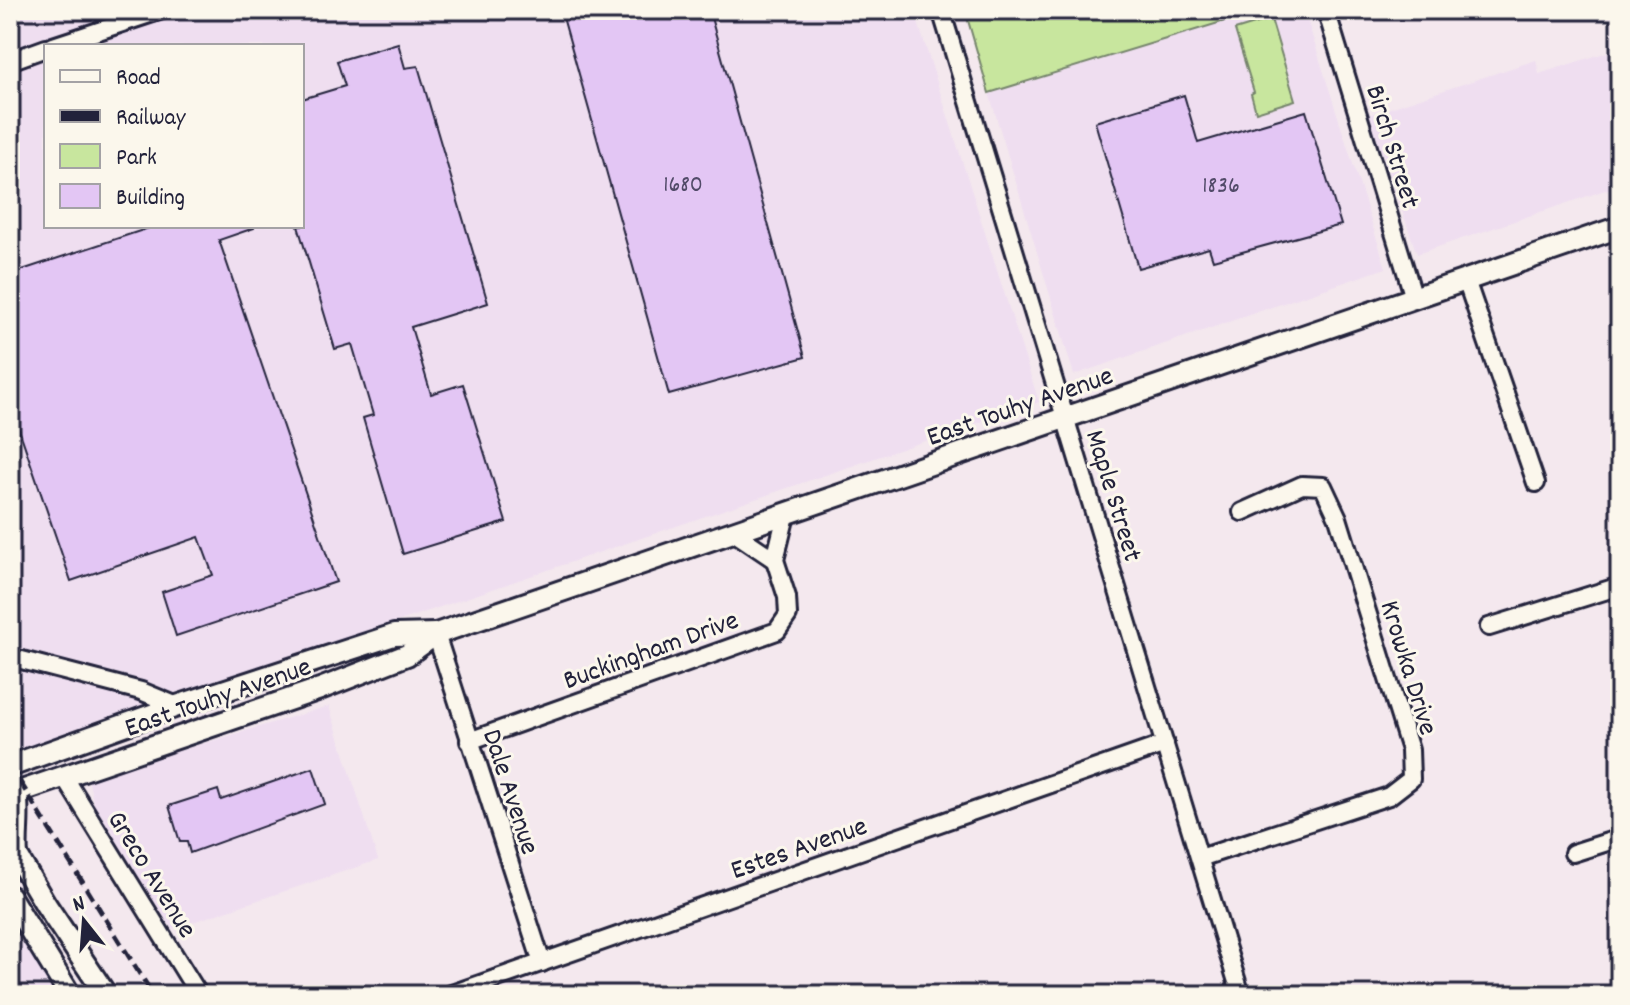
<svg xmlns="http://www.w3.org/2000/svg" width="1630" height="1005" viewBox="0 0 1630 1005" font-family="Dekko,sans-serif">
<rect width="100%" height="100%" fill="#f4e8ee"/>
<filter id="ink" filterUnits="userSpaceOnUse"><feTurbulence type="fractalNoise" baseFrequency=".0125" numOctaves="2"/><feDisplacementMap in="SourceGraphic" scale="16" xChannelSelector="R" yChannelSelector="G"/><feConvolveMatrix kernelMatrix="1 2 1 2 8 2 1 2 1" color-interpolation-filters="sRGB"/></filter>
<g filter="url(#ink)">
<g fill="#efdef0" fill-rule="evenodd">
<path d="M 10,10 L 914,10 L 1039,402 L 16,752 L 10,742 ZM 46,46 L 302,46 L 302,226 L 46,226 Z"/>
<path d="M 1261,10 L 1304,10 L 1386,268 L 1074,375 L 989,93 Z"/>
<path d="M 1620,48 L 1620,185 L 1417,254 L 1369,115 L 1536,60 L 1539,74 Z"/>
<path d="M 329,706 L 378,860 L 172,929 L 96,815 L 88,778 Z"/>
<path d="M 10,918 L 59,995 L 10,995 Z"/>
</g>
<g fill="#c8e69e" stroke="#75846c" stroke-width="2">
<path d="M 965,10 L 1261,10 L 989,93 Z"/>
<path d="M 1271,19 L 1295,100 L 1256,112 L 1251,94 L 1254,92 L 1235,30 Z"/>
</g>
<g fill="#e3c6f4" stroke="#22223b" stroke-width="2">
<path d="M 561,10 L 709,10 L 805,357 L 669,395 Z"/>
<path d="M 398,43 L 405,68 L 418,66 L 488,303 L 411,327 L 431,394 L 463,384 L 506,522 L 403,554 L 363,418 L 373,415 L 352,344 L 335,349 L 298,226 L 302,226 L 302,99 L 345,86 L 337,61 Z"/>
<path d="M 1184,95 L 1198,143 L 1306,111 L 1341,225 L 1213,260 L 1209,248 L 1138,268 L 1095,122 Z"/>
<path d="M 155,226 L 254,226 L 254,228 L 219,240 L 336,582 L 176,636 L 162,592 L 213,575 L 199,537 L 71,581 L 10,403 L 10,274 Z"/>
<path d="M 313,768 L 325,804 L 190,853 L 187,842 L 180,842 L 169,806 L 218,790 L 221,800 Z"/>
</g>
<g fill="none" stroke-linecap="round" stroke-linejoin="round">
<g stroke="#22223b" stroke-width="22">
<g id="minor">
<path d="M 941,10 L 1241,995"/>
<path d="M 1326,10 L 1414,298"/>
<path d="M 53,46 L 162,10"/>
<path d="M 10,61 L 46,48"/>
<path d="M 1466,280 L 1536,483"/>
<path d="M 735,533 L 775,560"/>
<path d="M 1489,627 L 1620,586"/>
<path d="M 436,634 L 542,963"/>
<path d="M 10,657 L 141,691 L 177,706"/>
<path d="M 469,741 L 777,631 L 788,615 L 787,597 L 775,560 L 786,515"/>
<path d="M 65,778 L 199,995"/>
<path d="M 1573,853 L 1620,838"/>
<path d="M 1200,858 L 1389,796 L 1411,779 L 1410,750 L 1338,518 L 1323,486 L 1302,485 L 1242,512"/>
<path d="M 449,995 L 1165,744"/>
</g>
</g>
<g stroke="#22223b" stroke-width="26">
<g id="major">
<path d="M 10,766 L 177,706 L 394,635 L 436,634"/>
<path d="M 16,794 C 20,812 15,836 17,856"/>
<path d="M 10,795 L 320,689 L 407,655 L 436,634 L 1620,227"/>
<path d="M 10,844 L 46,905 L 106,995"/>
<path d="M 10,897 L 70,995"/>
</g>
</g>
<use href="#minor" stroke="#fbf7ec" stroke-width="16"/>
<use href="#major" stroke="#fbf7ec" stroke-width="20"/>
<path stroke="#22223b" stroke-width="5" stroke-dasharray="12 6" stroke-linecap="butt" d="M 10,766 L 153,995"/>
</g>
</g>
<g text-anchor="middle" stroke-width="6" stroke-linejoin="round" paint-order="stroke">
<g font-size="24" fill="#524b69">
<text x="683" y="191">1680</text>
<text x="1221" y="192">1836</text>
</g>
<g font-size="28" fill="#22223b" stroke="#fbf7ec">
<text transform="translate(1395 146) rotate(73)" y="10">Birch Street</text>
<text transform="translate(1019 404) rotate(-19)" y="10">East Touhy Avenue</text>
<text transform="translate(1116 495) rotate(73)" y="10">Maple Street</text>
<text transform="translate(650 648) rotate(-20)" y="10">Buckingham Drive</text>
<text transform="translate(1411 667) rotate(73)" y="10">Krowka Drive</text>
<text transform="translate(217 695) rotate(-19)" y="10">East Touhy Avenue</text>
<text transform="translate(513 791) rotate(72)" y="10">Dale Avenue</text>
<text transform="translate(798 846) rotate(-19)" y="10">Estes Avenue</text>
<text transform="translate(154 873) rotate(58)" y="10">Greco Avenue</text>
</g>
</g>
<rect width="1630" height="1005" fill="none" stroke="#fbf7ec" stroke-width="40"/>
<rect x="20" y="20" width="1590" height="965" fill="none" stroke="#22223b" stroke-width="3" filter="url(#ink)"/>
<rect x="44" y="44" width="260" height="184" fill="#fbf7ec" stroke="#a4a2a5" stroke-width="2"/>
<rect x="60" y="70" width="40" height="12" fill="#fbf7ec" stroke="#a4a2a5" stroke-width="2"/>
<text x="116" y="84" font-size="24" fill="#22223b">Road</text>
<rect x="60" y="110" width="40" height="12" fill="#22223b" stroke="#a4a2a5" stroke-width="2"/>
<text x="116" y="124" font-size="24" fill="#22223b">Railway</text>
<rect x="60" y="144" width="40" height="24" fill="#c8e69e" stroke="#a4a2a5" stroke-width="2"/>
<text x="116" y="164" font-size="24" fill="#22223b">Park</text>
<rect x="60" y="184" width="40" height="24" fill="#e3c6f4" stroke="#a4a2a5" stroke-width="2"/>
<text x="116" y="204" font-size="24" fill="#22223b">Building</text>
<g transform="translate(84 921) rotate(343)" stroke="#fbf7ec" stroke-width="6" paint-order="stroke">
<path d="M0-6L14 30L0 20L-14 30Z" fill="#22223b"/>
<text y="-12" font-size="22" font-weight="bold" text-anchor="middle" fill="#22223b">N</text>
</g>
</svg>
